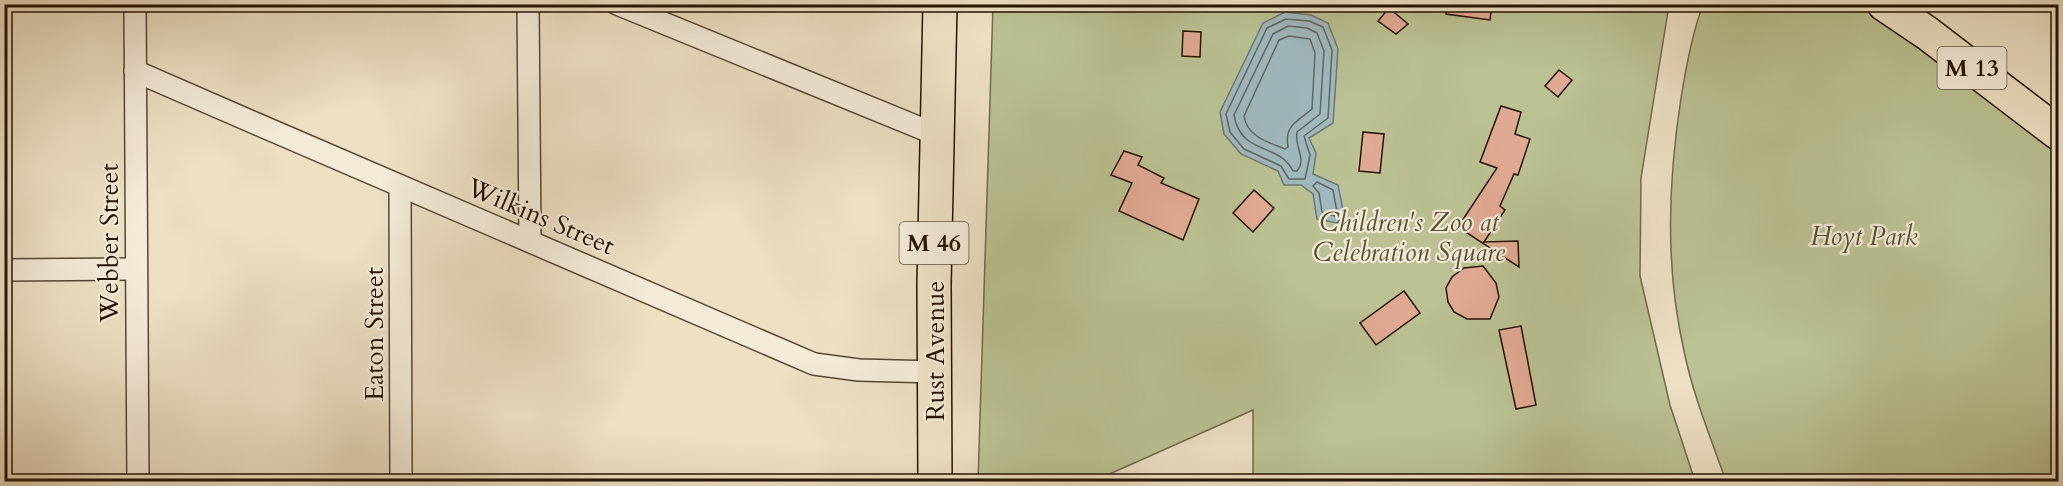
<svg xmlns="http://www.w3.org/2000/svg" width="2063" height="486" viewBox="0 0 2063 486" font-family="Cardo,serif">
<rect width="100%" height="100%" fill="#ecdfc3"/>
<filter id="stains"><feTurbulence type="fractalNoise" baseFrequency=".00333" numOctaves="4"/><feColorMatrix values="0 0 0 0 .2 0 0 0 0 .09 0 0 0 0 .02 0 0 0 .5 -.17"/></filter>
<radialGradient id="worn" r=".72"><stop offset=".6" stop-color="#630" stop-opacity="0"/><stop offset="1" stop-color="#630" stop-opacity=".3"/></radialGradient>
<g fill="#bac192" stroke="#706a4a" stroke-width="1.5">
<path d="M 993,5 L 1669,5 L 1641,178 L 1640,276 L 1670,405 L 1695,481 L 1253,481 L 1253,410 L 1094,481 L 978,482 Z"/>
<path d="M 1703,5 L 1884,5 L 2058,133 L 2058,481 L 1726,481 C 1711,439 1693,395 1684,351 C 1665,267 1668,183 1681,98 C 1686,67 1692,33 1703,5 Z"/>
</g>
<path fill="#9fb9bf" stroke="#6e7774" stroke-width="1.5" d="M 1285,12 L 1311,15 L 1328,23 L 1338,49 L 1333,123 L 1309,138 L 1316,153 L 1313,174 L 1338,185 L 1344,215 L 1337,223 L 1317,219 L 1313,194 L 1301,185 L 1284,185 L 1278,171 L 1241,154 L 1224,134 L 1220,112 L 1263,23 Z"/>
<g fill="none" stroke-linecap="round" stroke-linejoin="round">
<g stroke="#626661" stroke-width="1.5">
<path d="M 1286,19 L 1309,21 L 1323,27 L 1332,50 L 1328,118 L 1304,136 L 1310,155 L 1305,179 L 1289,179 L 1281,166 L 1244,149 L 1230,132 L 1226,114 L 1267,28 Z"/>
<path d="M 1288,26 L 1307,28 L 1317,33 L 1324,51 L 1320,114 L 1297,132 C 1294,146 1307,159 1297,171 L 1293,171 C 1279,142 1241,156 1234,115 L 1273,34 Z"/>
<path d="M 1289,36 L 1310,39 L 1315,53 L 1312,109 C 1298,121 1284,125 1288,147 L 1285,149 C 1268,142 1247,137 1244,116 L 1279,40 Z"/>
<path d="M 1317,182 L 1333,190 L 1337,212 L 1335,216 L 1322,212 L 1319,193 L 1313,186 Z"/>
</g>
</g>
<g fill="#e0a993" stroke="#251303" stroke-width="1.5">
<path d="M 1447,4 L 1492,4 L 1490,20 L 1446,14 Z"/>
<path d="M 1389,8 L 1408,24 L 1396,34 L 1378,21 Z"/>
<path d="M 1183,31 L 1201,32 L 1200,57 L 1182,56 Z"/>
<path d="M 1559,70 L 1572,80 L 1558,97 L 1545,86 Z"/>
<path d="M 1501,106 L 1521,112 L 1515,134 L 1530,139 L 1518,175 L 1514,174 L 1500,206 L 1505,210 L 1484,242 L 1518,241 L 1519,267 L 1458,227 L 1497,168 L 1480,162 Z"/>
<path d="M 1363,132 L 1384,134 L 1380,173 L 1359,171 Z"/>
<path d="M 1124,151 L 1142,157 L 1138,165 L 1164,178 L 1161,183 L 1199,199 L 1183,240 L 1119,211 L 1132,183 L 1111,175 Z"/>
<path d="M 1254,190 L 1274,208 L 1253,232 L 1233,213 Z"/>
<path d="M 1483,266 L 1496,283 L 1499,297 L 1490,319 L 1467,319 L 1454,312 L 1448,302 L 1446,288 L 1452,277 L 1464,268 Z"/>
<path d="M 1404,291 L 1420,313 L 1376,345 L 1360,323 Z"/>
<path d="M 1521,326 L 1536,405 L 1516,409 L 1499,330 Z"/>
</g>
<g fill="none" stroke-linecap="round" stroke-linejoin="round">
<g stroke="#574633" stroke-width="24">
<g id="minor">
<path d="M 135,4 L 138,482"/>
<path d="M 528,4 L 530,239"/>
<path d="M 617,4 L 935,134"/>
<path d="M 135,71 C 361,170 589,265 814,364 L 859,370 L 935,372"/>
<path d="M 400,187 L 401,482"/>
<path d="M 4,270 L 136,269"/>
</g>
</g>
<g stroke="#251303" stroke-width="36">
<path id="primary" d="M 1884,4 L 1927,33 L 2058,133"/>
</g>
<g stroke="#251303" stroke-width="36">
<path id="trunk" d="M 935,482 L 934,284 L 940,4"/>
</g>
<use href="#minor" stroke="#f3ead8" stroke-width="21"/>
<use href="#primary" stroke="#ecdfc3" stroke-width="33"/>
<use href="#trunk" stroke="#ecdfc3" stroke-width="33"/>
</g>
<g text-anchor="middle" stroke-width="4.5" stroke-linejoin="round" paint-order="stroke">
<g fill="#f3ead8" stroke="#635443" stroke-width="1.5">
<rect x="1937.5" y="47" width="69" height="42" rx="4.5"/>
<rect x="899.5" y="222" width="69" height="42" rx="4.5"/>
</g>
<g font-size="24" font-weight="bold" fill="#251303">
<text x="1972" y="76">M 13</text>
<text x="934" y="251">M 46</text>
</g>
<g font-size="26" fill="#251303" stroke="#f3ead8">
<text transform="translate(541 216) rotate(23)" y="9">Wilkins Street</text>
<text transform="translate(109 243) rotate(-90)" y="9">Webber Street</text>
<text transform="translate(374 334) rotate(-90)" y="9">Eaton Street</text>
<text transform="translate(935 351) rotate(-90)" y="9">Rust Avenue</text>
</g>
<g font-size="26" font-style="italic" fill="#595035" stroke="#f3ead8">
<text x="1409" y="231">Children's Zoo at<tspan x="1409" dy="30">Celebration Square</tspan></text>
<text x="1864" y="245">Hoyt Park</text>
</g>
</g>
<rect width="2063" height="486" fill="none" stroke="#ecdfc3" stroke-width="24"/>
<rect x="6" y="6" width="2051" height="474" fill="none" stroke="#251303" stroke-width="3"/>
<rect x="12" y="12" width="2039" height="462" fill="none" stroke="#251303" stroke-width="1.5"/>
<rect width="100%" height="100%" filter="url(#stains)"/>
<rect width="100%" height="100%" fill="url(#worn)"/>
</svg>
